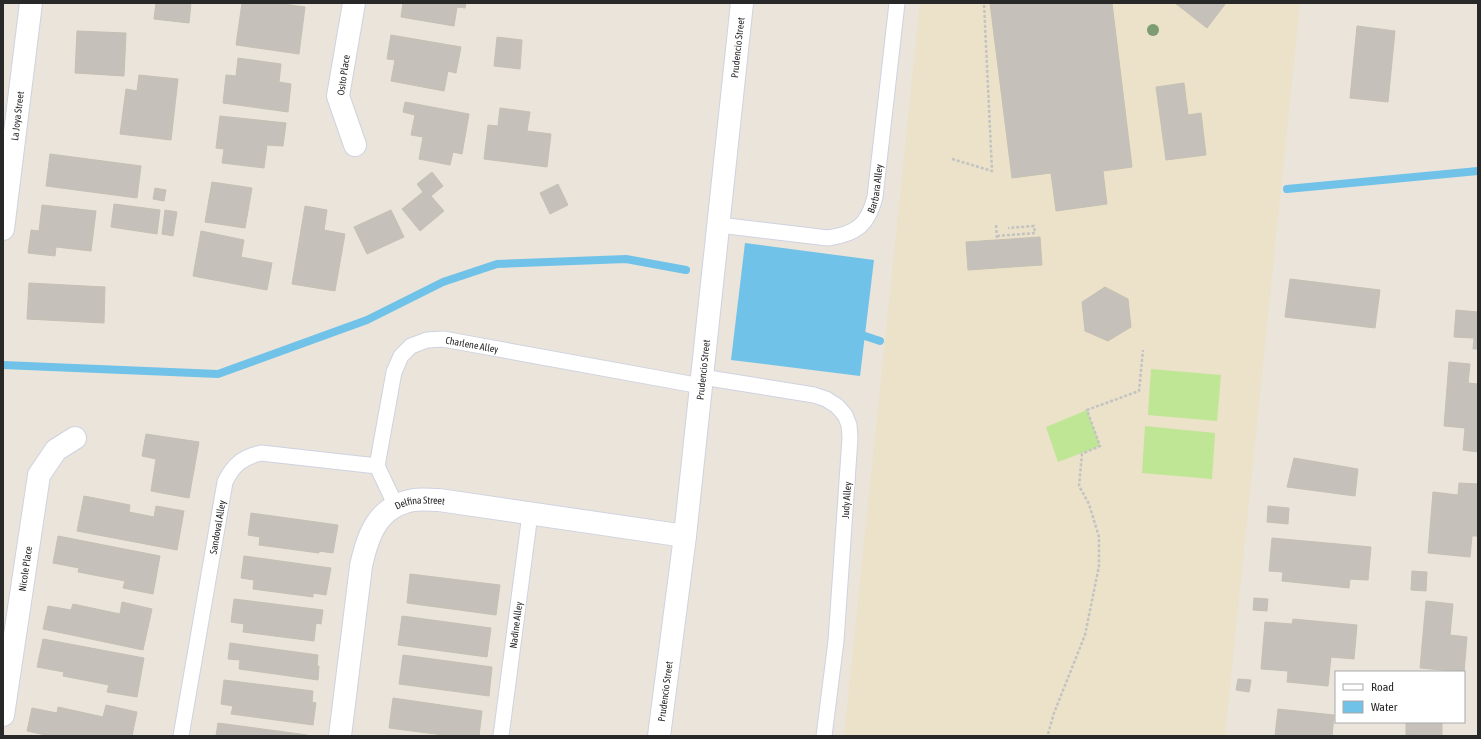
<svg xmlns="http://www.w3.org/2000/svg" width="1481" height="739" viewBox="0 0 1481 739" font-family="'Asap Condensed',sans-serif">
<rect width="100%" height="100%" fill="#eae4da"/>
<path fill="#ebe2c9" d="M 920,3 L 1300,3 L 1225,736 L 844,736 Z"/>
<g fill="#bee694">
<path d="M 1151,369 L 1221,375 L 1217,421 L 1148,415 Z"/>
<path d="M 1087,410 L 1100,446 L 1058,462 L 1046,427 Z"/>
<path d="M 1145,426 L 1215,433 L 1212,479 L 1142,473 Z"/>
</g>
<path fill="#70c2e9" d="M 745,243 L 874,260 L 860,376 L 731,360 Z"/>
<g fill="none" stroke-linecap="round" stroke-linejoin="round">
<g stroke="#70c2e9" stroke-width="8">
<path d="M 1287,189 L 1478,171"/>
<path d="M 856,333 L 880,341"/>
<path d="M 3,365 L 218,374 L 367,320 L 443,282 L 497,264 L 626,259 L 686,270"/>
</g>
</g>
<g fill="#c5c1ba" stroke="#c5c0b4">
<path d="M 156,3 L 191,3 L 189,23 L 154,19 Z"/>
<path d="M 242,3 L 277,3 L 305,7 L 299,54 L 236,45 Z"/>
<path d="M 403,3 L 466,3 L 465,8 L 457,7 L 454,26 L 401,17 Z"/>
<path d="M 990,3 L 1112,3 L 1132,167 L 1103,171 L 1107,204 L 1056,211 L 1051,173 L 1012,178 Z"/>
<path d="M 1175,3 L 1226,3 L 1207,28 Z"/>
<path d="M 1357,26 L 1395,31 L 1388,102 L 1350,98 Z"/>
<path d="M 77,31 L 126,33 L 124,76 L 75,73 Z"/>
<path d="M 391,35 L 461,47 L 456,73 L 448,71 L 444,91 L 391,81 L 395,60 L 387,59 Z"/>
<path d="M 497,37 L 522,40 L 520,69 L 494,66 Z"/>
<path d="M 238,58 L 281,64 L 279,82 L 291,84 L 288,112 L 223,103 L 226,75 L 236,76 Z"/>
<path d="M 139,75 L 178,79 L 171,140 L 120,134 L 126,89 L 137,91 Z"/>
<path d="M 1184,83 L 1188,115 L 1201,113 L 1206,155 L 1166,160 L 1156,87 Z"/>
<path d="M 405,102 L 469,114 L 462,154 L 453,152 L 450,165 L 419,159 L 423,137 L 411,135 L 415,115 L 403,112 Z"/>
<path d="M 500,108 L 530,112 L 527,131 L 551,134 L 547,167 L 484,159 L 488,125 L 498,126 Z"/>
<path d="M 220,116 L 286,123 L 283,146 L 267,145 L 264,168 L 222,163 L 224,149 L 216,148 Z"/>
<path d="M 50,154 L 141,166 L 137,198 L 46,186 Z"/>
<path d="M 432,172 L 443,186 L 431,196 L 444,211 L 420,231 L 402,209 L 423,192 L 417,184 Z"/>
<path d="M 212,182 L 252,188 L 245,228 L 205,222 Z"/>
<path d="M 558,184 L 568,205 L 550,214 L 540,193 Z"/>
<path d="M 155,188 L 166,190 L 164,201 L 153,199 Z"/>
<path d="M 114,204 L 160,210 L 157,234 L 111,227 Z"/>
<path d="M 42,205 L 96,211 L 91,251 L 56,247 L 55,256 L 28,253 L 31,230 L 39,231 Z"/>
<path d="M 305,206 L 327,210 L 324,230 L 345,234 L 335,291 L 292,284 Z"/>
<path d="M 165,210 L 177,212 L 173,236 L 162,234 Z"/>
<path d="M 391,210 L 404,237 L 367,254 L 354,227 Z"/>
<path d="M 201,231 L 244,240 L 241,257 L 272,263 L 267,290 L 193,276 Z"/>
<path d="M 1040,237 L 1042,265 L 968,270 L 966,242 Z"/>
<path d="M 1290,279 L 1380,290 L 1375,328 L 1285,317 Z"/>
<path d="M 29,283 L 105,287 L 104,323 L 27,319 Z"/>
<path d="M 1105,287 L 1128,299 L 1131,327 L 1108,341 L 1085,331 L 1082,302 Z"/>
<path d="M 1456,310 L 1478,312 L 1478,349 L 1473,349 L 1474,338 L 1454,337 Z"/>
<path d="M 1449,362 L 1470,364 L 1468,383 L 1478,384 L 1478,452 L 1463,450 L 1465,428 L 1444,426 Z"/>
<path d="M 146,434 L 199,442 L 189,498 L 151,491 L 156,459 L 142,456 Z"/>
<path d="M 1294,458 L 1358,469 L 1355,496 L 1287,487 Z"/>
<path d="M 1459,483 L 1478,484 L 1478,536 L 1472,536 L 1470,557 L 1428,553 L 1433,492 L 1458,495 Z"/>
<path d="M 84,496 L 130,505 L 129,512 L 154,517 L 156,506 L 184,511 L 177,550 L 77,531 Z"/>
<path d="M 1268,506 L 1289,508 L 1288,524 L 1267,522 Z"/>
<path d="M 251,513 L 338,525 L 333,553 L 319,551 L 319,553 L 259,545 L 260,537 L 248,535 Z"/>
<path d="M 58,536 L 160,556 L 153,594 L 123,588 L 125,581 L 78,572 L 79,568 L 53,563 Z"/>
<path d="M 1272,538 L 1371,547 L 1368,580 L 1350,579 L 1349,588 L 1282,581 L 1283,572 L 1269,571 Z"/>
<path d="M 244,556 L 331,568 L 326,595 L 313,593 L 313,597 L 253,589 L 254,580 L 241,578 Z"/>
<path d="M 1412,571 L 1427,572 L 1426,591 L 1411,590 Z"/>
<path d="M 410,574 L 500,585 L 496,615 L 407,603 Z"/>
<path d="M 1254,598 L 1268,599 L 1267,611 L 1253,610 Z"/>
<path d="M 234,599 L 323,610 L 321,624 L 316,623 L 314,641 L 243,632 L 244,624 L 231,622 Z"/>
<path d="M 1426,601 L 1453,604 L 1450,635 L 1467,637 L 1464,672 L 1420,668 Z"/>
<path d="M 122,602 L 152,609 L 143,650 L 43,629 L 48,606 L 71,610 L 73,604 L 120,614 Z"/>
<path d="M 402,616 L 491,628 L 487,657 L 398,645 Z"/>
<path d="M 1293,619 L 1357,625 L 1354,659 L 1331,657 L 1328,686 L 1287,682 L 1288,671 L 1261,669 L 1265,622 L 1292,624 Z"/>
<path d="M 43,639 L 144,658 L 137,697 L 107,692 L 109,685 L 63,676 L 64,672 L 37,667 Z"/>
<path d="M 230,643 L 318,655 L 317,666 L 319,666 L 318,680 L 239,669 L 240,660 L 228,659 Z"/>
<path d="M 403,655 L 492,667 L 489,696 L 399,684 Z"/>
<path d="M 1238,679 L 1251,680 L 1249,692 L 1236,690 Z"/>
<path d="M 224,680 L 313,691 L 312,702 L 316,703 L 313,725 L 231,714 L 233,706 L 221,704 Z"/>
<path d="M 393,698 L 482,711 L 479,736 L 451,736 L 389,728 Z"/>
<path d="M 106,705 L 137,712 L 132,736 L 50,736 L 27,731 L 32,708 L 57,713 L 58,707 L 103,717 Z"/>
<path d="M 1278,709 L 1334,715 L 1332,736 L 1275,736 Z"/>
<path d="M 1406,722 L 1442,722 L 1442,736 L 1406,735 Z"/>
<path d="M 218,723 L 307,735 L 306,736 L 216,736 Z"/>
</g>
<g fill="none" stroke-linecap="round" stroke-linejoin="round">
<g stroke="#cfd2e1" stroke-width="17">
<g id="lane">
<path id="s1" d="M 719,225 L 828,238 C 856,234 868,225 875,197 L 897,3"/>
<path d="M 702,377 L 814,395 L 826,399 L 837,406 L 845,415 L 849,425 L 850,438 L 836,641 L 824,736"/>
<path id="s2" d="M 396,506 L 377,466 L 394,372 L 401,356 L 411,346 L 427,340 L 443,339 L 701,386"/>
<path id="s3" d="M 181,736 L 225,482 C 233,465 243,457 261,453 L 377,466"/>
<path id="s4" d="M 501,736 L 530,514"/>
</g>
</g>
<g stroke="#cfd2e1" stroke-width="24">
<g id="street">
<path d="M 354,3 L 338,96 L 355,145"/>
<path id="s5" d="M 3,229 L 31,3"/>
<path id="s6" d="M 3,715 L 39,475 L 56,450 L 75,438"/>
<path id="s7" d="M 340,736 L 361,566 C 368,534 378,506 414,500 C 422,499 431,500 439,500 L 685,536"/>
<path id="s8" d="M 659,736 L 685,536 L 742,3"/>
</g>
</g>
<g stroke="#c3c3c3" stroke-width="2.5" stroke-dasharray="3 2" stroke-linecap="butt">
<path d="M 952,159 L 992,171 L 984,3"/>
<path d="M 996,225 L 997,239"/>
<path d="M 997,236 L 1035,233 L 1034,226 L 1008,228"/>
<path d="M 1048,734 L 1054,713 L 1085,635 L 1099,566 L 1099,537 L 1089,504 L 1079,486 L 1082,454 L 1100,446 L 1087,410 L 1139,391 L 1143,350"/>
</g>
<use href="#lane" stroke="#fff" stroke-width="15"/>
<use href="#street" stroke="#fff" stroke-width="22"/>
</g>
<circle fill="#7e9c72" cx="1153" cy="30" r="6"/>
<g text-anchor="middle" stroke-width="3" stroke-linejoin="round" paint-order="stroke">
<g font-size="10" fill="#282828" stroke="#fff">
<text dy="4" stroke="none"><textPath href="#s8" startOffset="693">Prudencio Street</textPath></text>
<text transform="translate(343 75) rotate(-82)" y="4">Osito Place</text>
<text dy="4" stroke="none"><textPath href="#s5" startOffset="114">La Joya Street</textPath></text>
<text dy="4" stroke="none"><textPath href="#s1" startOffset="186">Barbara Alley</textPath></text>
<text dy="4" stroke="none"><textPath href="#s2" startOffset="234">Charlene Alley</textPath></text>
<text dy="4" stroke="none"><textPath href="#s8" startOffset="369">Prudencio Street</textPath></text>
<text transform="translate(846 500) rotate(-86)" y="4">Judy Alley</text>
<text dy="4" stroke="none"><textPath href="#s7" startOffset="268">Delfina Street</textPath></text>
<text dy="4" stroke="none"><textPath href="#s3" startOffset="212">Sandoval Alley</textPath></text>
<text dy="4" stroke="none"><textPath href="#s6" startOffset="148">Nicole Place</textPath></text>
<text dy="4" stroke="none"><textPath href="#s4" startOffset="112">Nadine Alley</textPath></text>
<text dy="4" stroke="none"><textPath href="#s8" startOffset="45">Prudencio Street</textPath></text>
</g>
</g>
<rect width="1481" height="739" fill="none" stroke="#282828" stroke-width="8"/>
<rect x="1335" y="671" width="130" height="52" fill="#ffffff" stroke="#a9a9a9"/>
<rect x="1343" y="684" width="20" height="6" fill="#ffffff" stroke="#a9a9a9"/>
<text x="1371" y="691" font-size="12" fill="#282828">Road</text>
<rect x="1343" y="701" width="20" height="12" fill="#70c2e9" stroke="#a9a9a9"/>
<text x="1371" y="711" font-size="12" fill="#282828">Water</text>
</svg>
